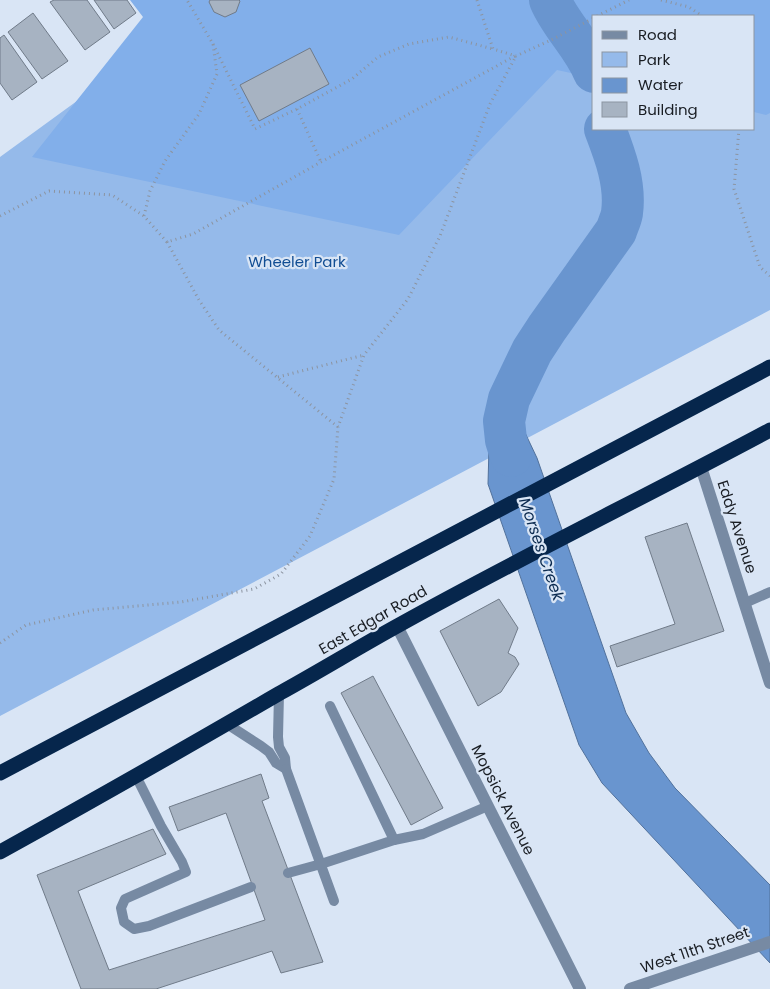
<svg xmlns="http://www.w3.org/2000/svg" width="770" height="989" viewBox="0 0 770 989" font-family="Poppins,sans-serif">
<rect width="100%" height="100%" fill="#d9e5f5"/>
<path fill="#95baea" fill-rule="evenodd" d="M 770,0 L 770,310 L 0,716 L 0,157 L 169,34 ZM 594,16 L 754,16 L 754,129 L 594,129 Z"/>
<path fill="#82afea" d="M 130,0 L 770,0 L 770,113 L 766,115 L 754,112 L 754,16 L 594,16 L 594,78 L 557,70 L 399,235 L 32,157 L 143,17 Z"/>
<path fill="#6995cf" stroke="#51719b" d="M 509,399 L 537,458 L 626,713 L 649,753 L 675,788 L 770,885 L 770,963 L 602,783 L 579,745 L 488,484 L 489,447 L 496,421 Z"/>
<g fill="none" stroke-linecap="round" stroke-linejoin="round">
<g stroke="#6995cf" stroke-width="42">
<path d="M 550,0 C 561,26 583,45 594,72"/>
<path d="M 511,456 L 506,440 L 504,421 L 509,399 L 532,351 L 547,328 L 616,231 C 618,225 621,219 622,213 C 626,184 615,155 605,129"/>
</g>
</g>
<g fill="#a7b3c2" stroke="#707b89">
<path d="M 54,0 L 87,0 L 110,32 L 85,50 L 50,2 Z"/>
<path d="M 94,0 L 127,0 L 136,13 L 114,29 Z"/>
<path d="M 210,0 L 239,0 L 240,1 L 236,12 L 225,17 L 214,12 L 209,2 Z"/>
<path d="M 33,13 L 68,61 L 42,79 L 8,32 Z"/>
<path d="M 4,35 L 37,82 L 12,100 L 0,83 L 0,38 Z"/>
<path d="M 310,48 L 329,84 L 259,121 L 240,85 Z"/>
<path d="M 687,523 L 724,631 L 617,667 L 610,646 L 675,624 L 645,537 Z"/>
<path d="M 499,599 L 518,628 L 508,653 L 515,657 L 519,664 L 501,692 L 478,706 L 440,631 Z"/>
<path d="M 373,676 L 443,808 L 411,825 L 341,693 Z"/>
<path d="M 261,774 L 269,798 L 262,801 L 323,962 L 281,973 L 272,951 L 156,989 L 81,989 L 37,875 L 153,829 L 166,854 L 78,891 L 109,970 L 265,920 L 226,813 L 178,831 L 169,807 Z"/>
</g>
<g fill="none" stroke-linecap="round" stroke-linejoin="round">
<g stroke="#8c94a0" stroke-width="3" stroke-dasharray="1 4" stroke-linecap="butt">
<path d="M 477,0 L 493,49 L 516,56 L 551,40 L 594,18"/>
<path d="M 661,0 L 689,7 L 702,16"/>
<path d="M 597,16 L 629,0"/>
<path d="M 213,44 L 255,129 L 297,109 L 352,79 L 378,57 L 409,44 L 449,37 L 493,49"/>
<path d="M 297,109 L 321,162"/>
<path d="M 739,129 L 734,189 L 760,267 L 770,276"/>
<path d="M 0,216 L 49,191 L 112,195 L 144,216 L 167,242 L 193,234 L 321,162 L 515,56"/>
<path d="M 144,216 L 150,191 L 165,161 L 199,114 L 217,74 L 213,44 L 187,0"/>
<path d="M 167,242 L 199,300 L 219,330 L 338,427"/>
<path d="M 278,377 L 364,355"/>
<path d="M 0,643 L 26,625 L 93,610 L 181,602 L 254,589 L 281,574 L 310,536 L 334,479 L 338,427 L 364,355 L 408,299 L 440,236 L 490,104 L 516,56"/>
</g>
<g stroke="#778aa3" stroke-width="10">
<path d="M 745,603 L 770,592"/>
<path d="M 227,724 L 261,746 L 269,752 L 276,763 L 286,769 L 285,758 L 279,747 L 278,737 L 279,694"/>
<path d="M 286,769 L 334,901"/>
<path d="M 136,776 L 161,826 L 182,862 L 186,872 L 125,899 L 121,908 L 124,922 L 134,929 L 149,926 L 251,887"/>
<path d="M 394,840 L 423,834 L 488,806"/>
<path d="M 288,873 L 321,864 L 394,840 L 330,706"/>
</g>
<g stroke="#778aa3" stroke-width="12">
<path d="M 701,467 L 770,683"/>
<path d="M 397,626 L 580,989"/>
<path d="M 630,989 L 770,942"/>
</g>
<g stroke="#06264c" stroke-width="15">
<path d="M 0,773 L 770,367"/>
<path d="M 0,852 C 94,800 187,747 280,693 C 320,671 359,647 399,625 C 521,557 647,496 770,430"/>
</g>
</g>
<g text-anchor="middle" stroke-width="4.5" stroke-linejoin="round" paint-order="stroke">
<g font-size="15" fill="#114d93" stroke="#d9e5f5">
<text x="297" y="267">Wheeler Park</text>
</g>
<g font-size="15" fill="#191d23" stroke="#d9e5f5">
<text transform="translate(737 527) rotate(72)" y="5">Eddy Avenue</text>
<text transform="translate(373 620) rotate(-30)" y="5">East Edgar Road</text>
<text transform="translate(503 800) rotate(63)" y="5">Mopsick Avenue</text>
<text transform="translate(695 950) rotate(-19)" y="5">West 11th Street</text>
</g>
<g font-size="16" font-style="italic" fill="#0b2a4f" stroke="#d9e5f5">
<text transform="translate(542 549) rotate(71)" y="6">Morses Creek</text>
</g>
</g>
<rect x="592" y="15" width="162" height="115" fill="#d9e5f5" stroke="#8c95a1"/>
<rect x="602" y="31" width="25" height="8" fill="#778aa3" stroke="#8c95a1"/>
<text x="638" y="40" font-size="15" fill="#191d23">Road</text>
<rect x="602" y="52" width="25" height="15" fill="#95baea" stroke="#8c95a1"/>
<text x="638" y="65" font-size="15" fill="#191d23">Park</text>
<rect x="602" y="78" width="25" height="15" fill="#6995cf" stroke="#8c95a1"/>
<text x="638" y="90" font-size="15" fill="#191d23">Water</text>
<rect x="602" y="102" width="25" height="15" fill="#a7b3c2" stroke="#8c95a1"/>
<text x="638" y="115" font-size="15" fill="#191d23">Building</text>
</svg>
